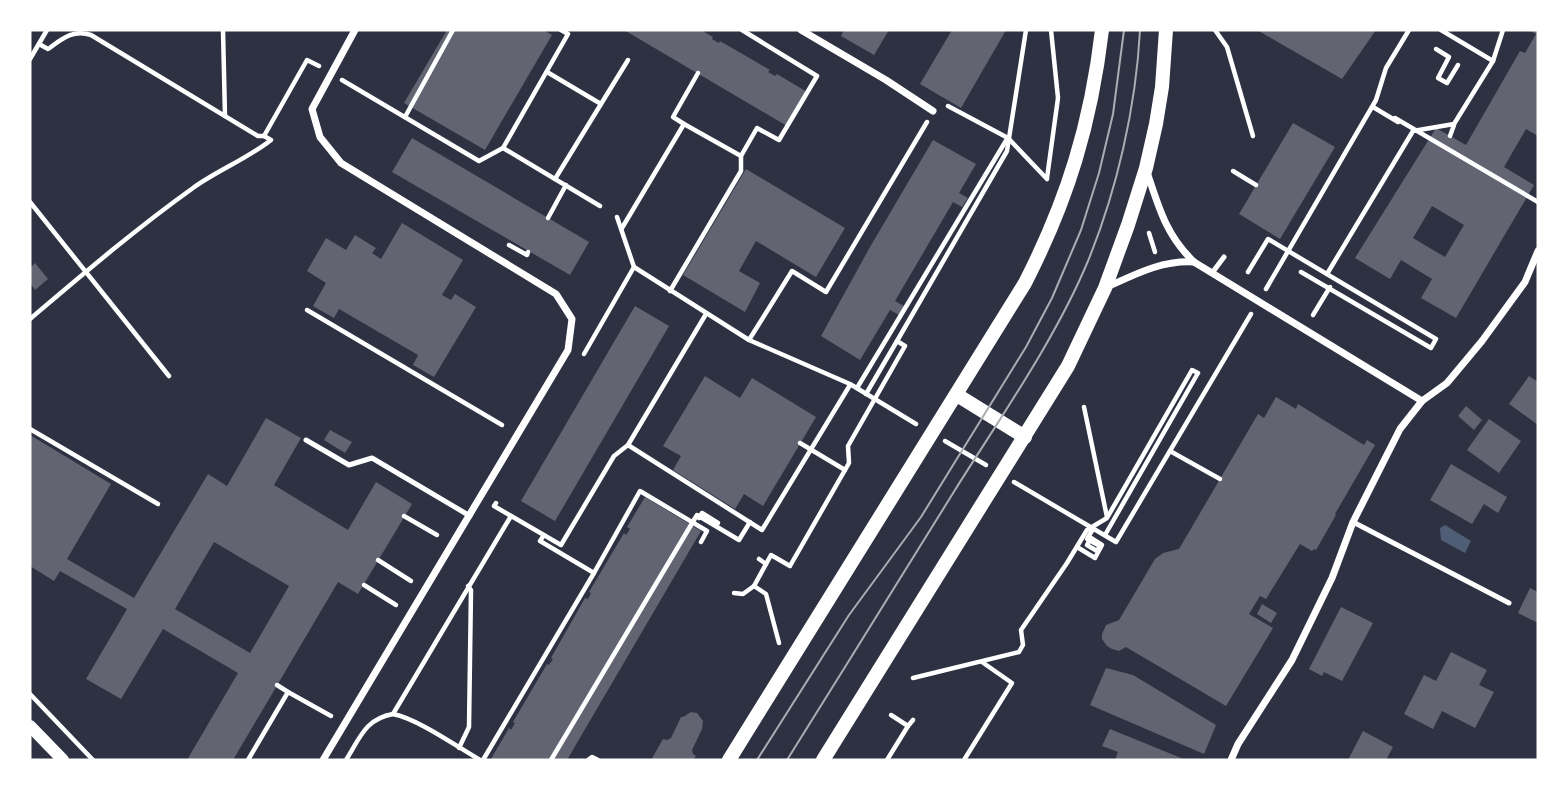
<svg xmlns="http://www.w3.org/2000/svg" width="1568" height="790" viewBox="0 0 1568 790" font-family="'Exo 2',sans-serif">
<rect width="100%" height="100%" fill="#2d3142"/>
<path fill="#4f5d75" d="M 1445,525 L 1471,541 L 1465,553 L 1441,540 L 1440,528 Z"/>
<g fill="#626471" fill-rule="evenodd">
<path d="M 447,30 L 543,30 L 552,35 L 485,150 L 404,103 Z"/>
<path d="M 624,30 L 701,30 L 713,37 L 712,39 L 719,43 L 720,41 L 770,70 L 768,72 L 775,76 L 777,74 L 807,92 L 787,126 Z"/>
<path d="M 844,30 L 889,30 L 874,55 L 841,36 Z"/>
<path d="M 952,30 L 1006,30 L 961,108 L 920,84 Z"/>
<path d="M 1257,30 L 1376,30 L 1342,79 Z"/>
<path d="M 1528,30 L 1538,30 L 1538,136 L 1526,129 L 1504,167 L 1534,185 L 1456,318 L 1421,298 L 1432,279 L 1401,260 L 1390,279 L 1355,258 L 1436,128 L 1466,145 L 1520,51 L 1525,53 L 1536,34 ZM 1432,206 L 1464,225 L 1445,257 L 1413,238 Z"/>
<path d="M 1293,123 L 1335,147 L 1280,239 L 1239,214 Z"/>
<path d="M 412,138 L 589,242 L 570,275 L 392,172 Z"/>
<path d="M 933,140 L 976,164 L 959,193 L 968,198 L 962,207 L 953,202 L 895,301 L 904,306 L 899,315 L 890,310 L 860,360 L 821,336 L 870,247 Z"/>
<path d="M 746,169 L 845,228 L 816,277 L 756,241 L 739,271 L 760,283 L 745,312 L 683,275 Z"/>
<path d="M 402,223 L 463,260 L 442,295 L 451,300 L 455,294 L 476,307 L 434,377 L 413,365 L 418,355 L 339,309 L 334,318 L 313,306 L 326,283 L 307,271 L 326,238 L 346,250 L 355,235 L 376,248 L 372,253 L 381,259 Z"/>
<path d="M 35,263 L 48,279 L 35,290 L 30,283 L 30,268 Z"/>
<path d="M 635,306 L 669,326 L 555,521 L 521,501 Z"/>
<path d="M 705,376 L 740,398 L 752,378 L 816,417 L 763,506 L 744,494 L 735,509 L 673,470 L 681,456 L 663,446 Z"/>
<path d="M 1529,376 L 1538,382 L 1538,425 L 1509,404 Z"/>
<path d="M 1276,397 L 1296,409 L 1298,404 L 1364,445 L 1367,440 L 1375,445 L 1335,514 L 1336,515 L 1316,550 L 1314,549 L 1312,551 L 1300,544 L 1266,599 L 1260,596 L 1249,614 L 1273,628 L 1226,706 L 1126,647 L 1119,651 L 1112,649 L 1107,646 L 1102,639 L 1102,634 L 1106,625 L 1119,620 L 1155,559 L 1163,553 L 1179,549 L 1258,414 L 1264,418 Z"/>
<path d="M 1466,406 L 1482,420 L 1474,430 L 1458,416 Z"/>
<path d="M 266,418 L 301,438 L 274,485 L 348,530 L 376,482 L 412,504 L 358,594 L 338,582 L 233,760 L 187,760 L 238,673 L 163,629 L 121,699 L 86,679 L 127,609 L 60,571 L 54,581 L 30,566 L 30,435 L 111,484 L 67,559 L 134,598 L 208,474 L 227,486 ZM 214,542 L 289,586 L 250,653 L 175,609 Z"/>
<path d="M 1489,419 L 1521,441 L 1499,473 L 1467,450 Z"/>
<path d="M 330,430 L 352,442 L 345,453 L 324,440 Z"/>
<path d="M 1451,464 L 1507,497 L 1498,513 L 1484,504 L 1472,524 L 1430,500 Z"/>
<path d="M 645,497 L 701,531 L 567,760 L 491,759 L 509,728 L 511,730 L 515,723 L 513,722 L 547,664 L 549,665 L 553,659 L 551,658 L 585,598 L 588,599 L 591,593 L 589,592 L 624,533 L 626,535 L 630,529 L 627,527 Z"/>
<path d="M 1530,588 L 1538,592 L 1538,623 L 1518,613 Z"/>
<path d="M 1262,604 L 1277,613 L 1271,623 L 1257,614 Z"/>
<path d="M 1341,607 L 1373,623 L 1342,681 L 1324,672 L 1322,676 L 1309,669 Z"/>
<path d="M 1451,652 L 1487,670 L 1479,685 L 1494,692 L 1475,728 L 1442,711 L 1433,729 L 1404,714 L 1424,675 L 1436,681 Z"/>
<path d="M 1106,668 L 1133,675 L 1216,725 L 1204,754 L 1090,705 Z"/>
<path d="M 691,712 L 697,713 L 703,721 L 702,729 L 692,750 L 693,754 L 696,756 L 693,760 L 651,760 L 663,739 L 667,740 L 671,738 L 681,717 L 683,717 Z"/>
<path d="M 1110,729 L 1186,760 L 1115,760 L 1118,752 L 1102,746 Z"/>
<path d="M 1363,731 L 1393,747 L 1386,760 L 1348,760 Z"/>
</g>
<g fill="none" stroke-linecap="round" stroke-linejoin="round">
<g stroke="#fff" stroke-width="4.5">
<path d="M 223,30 L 225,116"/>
<path d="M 1215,30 L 1227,47 L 1253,136"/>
<path d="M 39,44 L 48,49 C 62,39 73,29 91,35 L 258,136 L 264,136 L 307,60 L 319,66"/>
<path d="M 1436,49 L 1449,57 L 1438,78 L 1447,83 L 1458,65"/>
<path d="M 30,59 L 47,30"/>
<path d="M 1493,61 L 1503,30"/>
<path d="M 547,72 L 601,104 L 555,179"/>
<path d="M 342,80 L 479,161 L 503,148 L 600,206"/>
<path d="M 601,104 L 628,60"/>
<path d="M 948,106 L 1008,138 L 1047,179"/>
<path d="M 1373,107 L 1398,122"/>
<path d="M 405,117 L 453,30"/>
<path d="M 1395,118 L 1538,202"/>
<path d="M 684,124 L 673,117 L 698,73"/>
<path d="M 1450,136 L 1454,125"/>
<path d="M 503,148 L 568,34 L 561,30"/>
<path d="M 1233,171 L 1256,185"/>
<path d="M 1047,178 L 1058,98 L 1051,30"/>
<path d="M 30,202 L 169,376"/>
<path d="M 617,217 L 634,267 L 749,340 L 850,384 L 916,424"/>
<path d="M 548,218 L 566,185"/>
<path d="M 622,228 L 684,124 L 741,156 L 757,128 L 779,140 L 817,76 L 742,30"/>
<path d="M 1149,233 L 1155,252"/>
<path d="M 509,245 L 527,255 L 528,252"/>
<path d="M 1248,272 L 1268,239 L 1436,339 L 1431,348 L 1301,272"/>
<path d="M 1327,274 L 1413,131 L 1454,124 L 1493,61 L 1441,30"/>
<path d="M 1266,289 L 1376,100 L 1386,68 L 1409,30"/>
<path d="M 670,291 L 741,171 L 741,156"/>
<path d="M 307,310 L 502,425"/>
<path d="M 1313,315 L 1330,287"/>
<path d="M 30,319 C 83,274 137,228 193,188 C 218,170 247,159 271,140 L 264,136"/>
<path d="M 749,340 L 792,271 L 826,292 L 927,122"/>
<path d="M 897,341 L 1007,151 L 1026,30"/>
<path d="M 584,354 L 634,267"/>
<path d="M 857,388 L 1007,139"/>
<path d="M 1084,407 L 1107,517"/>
<path d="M 30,429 L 158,504"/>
<path d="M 945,441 L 986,465"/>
<path d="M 800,443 L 845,470"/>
<path d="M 628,445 L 762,530 L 850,385"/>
<path d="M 1170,451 L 1220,479"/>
<path d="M 1014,482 L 1116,542 L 1251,314"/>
<path d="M 496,503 L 494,506 L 561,545 L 614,456 L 628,445 L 706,314"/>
<path d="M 404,516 L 437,535"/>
<path d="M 699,518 L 702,513 L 718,523"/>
<path d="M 694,520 L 697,515 L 739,540 L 750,522"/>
<path d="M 1077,547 L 1095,558 L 1102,545 L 1091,538 L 1087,545 L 1097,551 L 1100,546 L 1087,539 L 1093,529"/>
<path d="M 759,559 L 766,564"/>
<path d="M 378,560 L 411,581"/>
<path d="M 594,573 L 640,491 L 707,531 L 701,542"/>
<path d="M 364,585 L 396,605"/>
<path d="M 734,593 L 743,594 L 754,586"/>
<path d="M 779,643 L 766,594 L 754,586 L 771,555 L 790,566 L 849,463 L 848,446 L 905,346 L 897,341 L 866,394"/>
<path d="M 913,678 L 1019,652 L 1023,645 L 1021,630 L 1067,563 L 1087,530 L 1107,518 L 1192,370 L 1198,373 L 1105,535"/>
<path d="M 277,685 L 288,692"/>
<path d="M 30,694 L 93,760"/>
<path d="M 393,714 C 418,719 456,746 480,760"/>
<path d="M 908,726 L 913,720"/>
<path d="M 459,748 L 469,727 L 471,590 L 468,586"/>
<path d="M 248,760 L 288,692 L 331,716"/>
<path d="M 346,760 C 360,738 365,719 393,714 L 511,516"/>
<path d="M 483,760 L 594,573 L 540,541 L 544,535"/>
<path d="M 551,760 L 694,520"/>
<path d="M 588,760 L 592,757 L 598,760"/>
<path d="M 887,760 L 908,726 L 891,715"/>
<path d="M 964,760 L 1012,683 L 982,662"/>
</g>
<g stroke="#fff" stroke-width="5">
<path d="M 1212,273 L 1224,257"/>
<path d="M 306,440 L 349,465 L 372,458 L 470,516"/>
<path d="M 1353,522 L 1509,603"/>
</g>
<g stroke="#fff" stroke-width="7">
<path d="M 801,30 L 886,80 L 933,111"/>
<path d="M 1147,172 C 1159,208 1166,235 1194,262 L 1422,401"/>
<path d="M 1105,288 C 1134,275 1161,260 1194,262"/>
<path d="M 323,760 L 568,350 L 572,319 L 556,294 L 341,163 L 320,137 L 312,109 L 355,30"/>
<path d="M 1231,760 L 1238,744 L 1292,660 L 1332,578 L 1353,522 L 1400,429 L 1422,401 L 1447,383 L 1482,341 L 1525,282 L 1538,251"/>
</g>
<path stroke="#fff" stroke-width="12" d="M 30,726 L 63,760"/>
<g stroke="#fff" stroke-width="14">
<path d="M 957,395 L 1025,437"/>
<path d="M 729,760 L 1025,283 C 1068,199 1091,123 1102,30"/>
<path d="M 823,760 L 1068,366 L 1105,288 L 1128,225 L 1146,168 L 1156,124 L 1162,87 L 1166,30"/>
</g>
<g stroke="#abadb3" stroke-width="2">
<path d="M 757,760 L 849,615 L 921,517 L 1026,347 L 1052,298 L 1081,230 L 1099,173 L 1113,114 L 1124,30"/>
<path d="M 787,760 C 843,670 899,581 955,490 C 1000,418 1055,340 1088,261 C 1117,190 1136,107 1140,30"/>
</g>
</g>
<rect width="1568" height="790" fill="none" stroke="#ffffff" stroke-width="63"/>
</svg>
